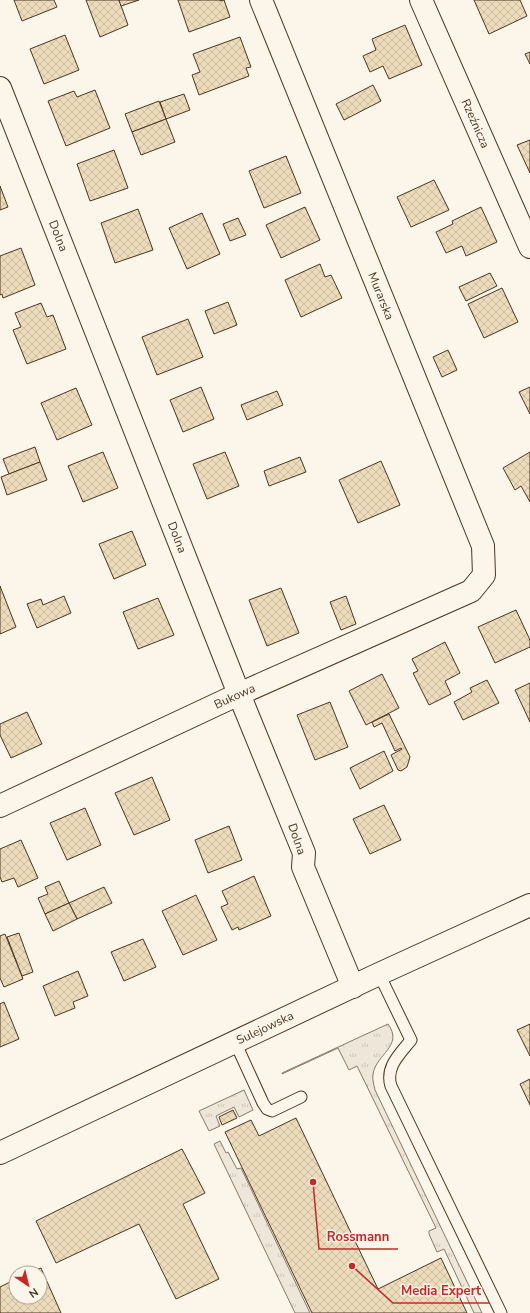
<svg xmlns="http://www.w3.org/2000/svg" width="530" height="1313" viewBox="0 0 530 1313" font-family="'Nunito Sans',sans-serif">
<defs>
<pattern id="grass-tufts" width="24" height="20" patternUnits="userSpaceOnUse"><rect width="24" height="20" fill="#ede6d9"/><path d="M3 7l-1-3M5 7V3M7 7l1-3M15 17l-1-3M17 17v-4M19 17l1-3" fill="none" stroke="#cdc6ba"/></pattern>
<pattern id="building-cross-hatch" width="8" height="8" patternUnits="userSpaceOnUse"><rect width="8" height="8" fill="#ecdcbc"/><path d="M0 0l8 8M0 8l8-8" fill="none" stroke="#ccbda1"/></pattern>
</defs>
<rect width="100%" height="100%" fill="#fbf6e9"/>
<g fill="url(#grass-tufts)" stroke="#887966">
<path d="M 388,1024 C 404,1046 376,1054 373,1074 C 372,1079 374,1085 375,1090 L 482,1313 L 474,1313 L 444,1249 L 437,1252 L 429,1234 L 429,1231 L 436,1228 L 357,1066 L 349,1070 L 338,1048 L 282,1074 L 282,1073 Z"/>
<path d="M 244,1090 L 253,1110 L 239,1117 L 234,1107 L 216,1116 L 220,1126 L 209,1131 L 199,1111 Z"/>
<path d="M 220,1141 L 226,1153 L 228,1152 L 237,1169 L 241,1168 L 310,1313 L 295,1313 L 214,1144 Z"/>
</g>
<g fill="url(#building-cross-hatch)" stroke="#4a3520">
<path d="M 14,0 L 54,0 L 57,7 L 22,21 Z"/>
<path d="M 86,0 L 119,0 L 128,25 L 100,37 Z"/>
<path d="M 119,0 L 139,0 L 121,6 Z"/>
<path d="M 178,0 L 220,0 L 220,1 L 224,0 L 230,17 L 189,32 Z"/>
<path d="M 474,0 L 520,0 L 527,16 L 489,34 Z"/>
<path d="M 405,25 L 422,65 L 389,79 L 383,66 L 370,72 L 363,56 L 376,50 L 372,39 Z"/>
<path d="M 65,35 L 79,70 L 44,84 L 30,49 Z"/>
<path d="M 240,37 L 251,67 L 246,68 L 249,76 L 199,95 L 192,75 L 200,72 L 193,54 Z"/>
<path d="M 530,52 L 530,64 L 525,54 Z"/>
<path d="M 373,85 L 381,101 L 344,120 L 336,104 Z"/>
<path d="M 95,90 L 110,128 L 66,146 L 48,101 L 74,91 L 77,97 Z"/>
<path d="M 184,94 L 190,110 L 166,119 L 160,102 Z"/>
<path d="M 159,101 L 166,119 L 132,132 L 125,114 Z"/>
<path d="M 166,119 L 175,142 L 141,155 L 132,132 Z"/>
<path d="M 530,140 L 530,173 L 517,145 Z"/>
<path d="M 114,150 L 128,188 L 90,201 L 77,164 Z"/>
<path d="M 286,156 L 301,193 L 264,208 L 249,171 Z"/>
<path d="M 434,180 L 449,210 L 411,227 L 397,197 Z"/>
<path d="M 0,186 L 8,207 L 0,210 Z"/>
<path d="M 305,207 L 320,240 L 281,258 L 266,225 Z"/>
<path d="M 481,207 L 497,242 L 466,256 L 462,246 L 446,253 L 436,232 L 453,224 L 452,221 Z"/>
<path d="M 138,209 L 153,250 L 115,263 L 101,223 Z"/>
<path d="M 202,213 L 220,254 L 187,269 L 169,228 Z"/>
<path d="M 238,218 L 246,235 L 230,241 L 223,224 Z"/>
<path d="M 21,248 L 35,285 L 3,298 L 2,294 L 0,295 L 0,256 Z"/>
<path d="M 320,264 L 325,277 L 331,275 L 342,298 L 301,317 L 285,280 Z"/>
<path d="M 490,273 L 497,286 L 466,301 L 459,287 Z"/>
<path d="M 502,288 L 518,322 L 484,338 L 468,304 Z"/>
<path d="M 228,302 L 237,325 L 214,334 L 205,311 Z"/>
<path d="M 41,303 L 47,317 L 53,315 L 66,349 L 27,364 L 13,330 L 21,327 L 15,313 Z"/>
<path d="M 188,319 L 203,357 L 157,375 L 142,337 Z"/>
<path d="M 448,350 L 457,370 L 442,377 L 433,357 Z"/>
<path d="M 201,387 L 214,419 L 183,432 L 170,400 Z"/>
<path d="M 530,387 L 530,414 L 519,392 Z"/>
<path d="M 76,388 L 92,425 L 57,440 L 41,403 Z"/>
<path d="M 277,391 L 283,405 L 247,420 L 241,405 Z"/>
<path d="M 35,447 L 40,462 L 9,474 L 3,459 Z"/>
<path d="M 103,452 L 118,488 L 83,502 L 68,466 Z"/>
<path d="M 225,452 L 239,486 L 207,499 L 193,464 Z"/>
<path d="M 530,452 L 530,502 L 521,486 L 515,490 L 503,468 Z"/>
<path d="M 300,457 L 306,472 L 269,486 L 264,471 Z"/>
<path d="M 381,461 L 400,505 L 358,523 L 339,480 Z"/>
<path d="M 40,462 L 47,480 L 7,495 L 1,477 Z"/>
<path d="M 132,531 L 146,565 L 114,579 L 99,544 Z"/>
<path d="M 0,586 L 16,627 L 0,634 Z"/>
<path d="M 281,588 L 299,633 L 267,646 L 249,600 Z"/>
<path d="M 64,596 L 71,613 L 37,628 L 27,604 L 41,599 L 43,605 Z"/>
<path d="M 346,596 L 356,624 L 341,630 L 330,602 Z"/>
<path d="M 158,598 L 174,635 L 138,649 L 123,612 Z"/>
<path d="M 516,610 L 530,640 L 530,647 L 495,663 L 478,627 Z"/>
<path d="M 445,642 L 460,673 L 445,681 L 451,694 L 429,705 L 413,673 L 418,671 L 412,659 Z"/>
<path d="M 382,674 L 399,708 L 366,725 L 349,691 Z"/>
<path d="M 487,680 L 499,703 L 463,720 L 454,702 L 472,692 L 470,688 Z"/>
<path d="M 530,683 L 530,722 L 515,690 Z"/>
<path d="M 330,702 L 348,747 L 315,760 L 297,715 Z"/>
<path d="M 27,712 L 42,744 L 11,758 L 0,735 L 0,724 Z"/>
<path d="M 389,714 L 410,757 L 407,767 L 401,771 L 398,770 L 391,755 L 402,749 L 401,748 L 395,751 L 382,723 L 374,727 L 372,722 Z"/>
<path d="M 384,751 L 393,771 L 360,789 L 350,768 Z"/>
<path d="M 152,777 L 170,820 L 134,835 L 115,793 Z"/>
<path d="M 384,805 L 401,840 L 370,854 L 353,819 Z"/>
<path d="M 85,808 L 101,845 L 67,860 L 50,823 Z"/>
<path d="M 229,826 L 242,860 L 208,873 L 195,840 Z"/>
<path d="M 21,840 L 38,878 L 18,887 L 14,878 L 2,882 L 0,877 L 0,849 Z"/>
<path d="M 254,876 L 271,916 L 239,930 L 238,927 L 232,930 L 221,907 L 228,904 L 222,891 Z"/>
<path d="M 59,881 L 69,903 L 45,914 L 38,898 L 48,894 L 45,887 Z"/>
<path d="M 104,887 L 112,903 L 77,919 L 69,903 Z"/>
<path d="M 196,895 L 217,940 L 183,955 L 162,911 Z"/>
<path d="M 69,903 L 77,919 L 53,931 L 45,914 Z"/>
<path d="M 19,933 L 33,972 L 22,976 L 7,937 Z"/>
<path d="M 5,934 L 23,979 L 4,987 L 0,978 L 0,936 Z"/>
<path d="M 143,939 L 156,967 L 124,981 L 111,952 Z"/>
<path d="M 78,971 L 88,996 L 73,1002 L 75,1008 L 55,1016 L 43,986 Z"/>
<path d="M 4,1002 L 19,1039 L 0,1047 L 0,1004 Z"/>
<path d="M 530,1024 L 530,1056 L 517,1030 Z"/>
<path d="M 530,1079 L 530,1105 L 520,1084 Z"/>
<path d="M 233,1110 L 237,1118 L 222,1125 L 219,1117 Z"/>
<path d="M 296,1118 L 378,1289 L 441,1258 L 467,1313 L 312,1313 L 225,1132 L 251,1120 L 259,1136 Z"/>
<path d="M 182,1149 L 205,1193 L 183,1204 L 219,1279 L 176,1299 L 139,1224 L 56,1263 L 36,1221 Z"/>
<path d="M 41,1268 L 61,1313 L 0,1313 L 0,1287 L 16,1279 L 16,1297 L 40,1297 L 40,1273 L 29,1273 Z"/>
</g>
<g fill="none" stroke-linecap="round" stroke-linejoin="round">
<g stroke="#4a3520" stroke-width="13">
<g id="service">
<path d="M 379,974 L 411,1040 C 400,1054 385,1067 391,1086 L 501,1313"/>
<path d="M 235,1042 L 263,1103 L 267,1109 L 272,1111 L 301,1097"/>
</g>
</g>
<g stroke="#4a3520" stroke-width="24">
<g id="minor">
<path id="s1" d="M 421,0 L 530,247"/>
<path id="s2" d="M 0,88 L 239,694 L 304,853 L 303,867 L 353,987"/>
<path id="s3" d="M 0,806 L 239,694 L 471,591 L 484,575 L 483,546 L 261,0"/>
</g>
</g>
<g stroke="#4a3520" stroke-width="24">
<g id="secondary">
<path id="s4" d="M 0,1153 L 379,974 L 530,905"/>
</g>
</g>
<use href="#service" stroke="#fbf6e9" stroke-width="11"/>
<use href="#minor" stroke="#fbf6e9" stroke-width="22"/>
<use href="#secondary" stroke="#fbf6e9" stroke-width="22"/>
</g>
<g text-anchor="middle" stroke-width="3" stroke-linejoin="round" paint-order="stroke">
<g font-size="12" fill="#4a3520" stroke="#fbf6e9">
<text dy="4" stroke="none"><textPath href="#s1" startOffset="135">Rzeźnicza</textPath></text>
<text dy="4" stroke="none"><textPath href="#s2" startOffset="159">Dolna</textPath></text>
<text transform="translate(381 296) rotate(68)" y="4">Murarska</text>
<text dy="4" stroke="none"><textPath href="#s2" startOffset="483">Dolna</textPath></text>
<text dy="4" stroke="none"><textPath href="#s3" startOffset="259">Bukowa</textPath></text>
<text transform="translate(297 839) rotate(71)" y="4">Dolna</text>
<text dy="4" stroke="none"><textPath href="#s4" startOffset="293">Sulejowska</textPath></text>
</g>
</g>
<path fill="none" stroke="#c62828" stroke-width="1.5" d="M313 1182L319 1249H398M352 1266L393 1303H490"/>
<g fill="#c62828" stroke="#fbf6e9" stroke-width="1.5">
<circle cx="313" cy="1182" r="4"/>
<circle cx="352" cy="1266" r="4"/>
</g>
<g font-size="13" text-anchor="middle" font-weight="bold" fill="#c62828" stroke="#fbf6e9" stroke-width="3" stroke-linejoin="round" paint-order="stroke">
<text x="358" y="1241">Rossmann</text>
<text x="441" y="1295">Media Expert</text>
</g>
<g transform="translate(28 1285) rotate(145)"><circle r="19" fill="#fbf6e9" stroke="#b4a999"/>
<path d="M0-3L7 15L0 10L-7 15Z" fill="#c62828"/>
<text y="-6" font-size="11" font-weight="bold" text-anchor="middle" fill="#4a3520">N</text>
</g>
</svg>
